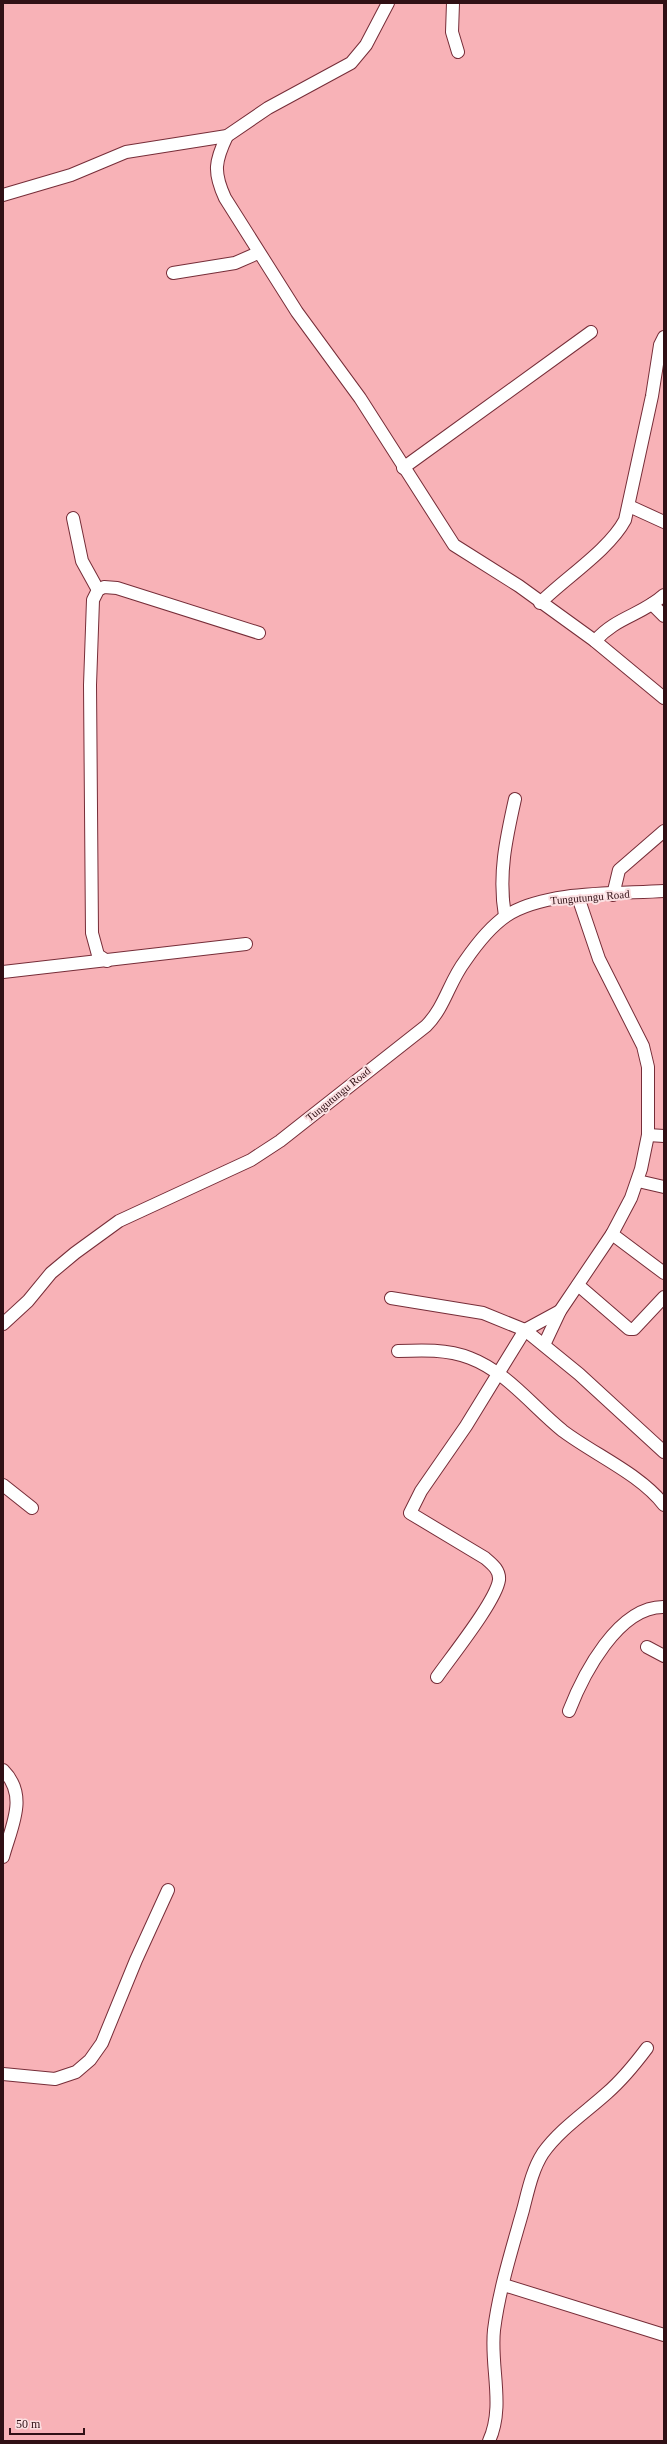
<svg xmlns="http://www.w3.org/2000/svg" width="667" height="2444" viewBox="0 0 667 2444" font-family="'Times New Roman',serif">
<rect width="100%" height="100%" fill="#f8b2b7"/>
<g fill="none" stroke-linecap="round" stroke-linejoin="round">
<g stroke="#762d38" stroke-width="14">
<g id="street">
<path d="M 453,3 L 452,32 L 458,52"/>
<path d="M 227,136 C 215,161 213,172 225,198 L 297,312 L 360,398 L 454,545 L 519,586 L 595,641 L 664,698"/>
<path d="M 3,195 L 71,175 L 126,152 L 227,136 L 268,108 L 351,63 L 366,45 L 388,3"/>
<path d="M 173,273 L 235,263 L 258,253"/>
<path d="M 403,468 L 591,332"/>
<path d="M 629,506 L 664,522"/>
<path d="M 73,518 L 82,561 L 98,590"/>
<path d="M 540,603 C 565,578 609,550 625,520 L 652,396 L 660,345 L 664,337"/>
<path d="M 652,604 L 664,616"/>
<path d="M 595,641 C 616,617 642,615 664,595"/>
<path d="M 613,895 L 619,870 L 664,831"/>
<path d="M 505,916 C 498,875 506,839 515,799"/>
<path d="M 107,961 L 98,955 L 92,933 L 90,685 L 93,600 L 98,590 L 104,587 L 117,588 L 259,633"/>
<path d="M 3,972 L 246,944"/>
<path d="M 648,1135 L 664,1136"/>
<path d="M 638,1181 L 664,1187"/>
<path d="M 612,1234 L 664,1273"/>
<path d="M 578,1285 L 629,1329 L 634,1329 L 664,1297"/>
<path d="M 391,1298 L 483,1313 L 525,1330 L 579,1374 L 664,1452"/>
<path d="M 3,1324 L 28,1301 L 51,1273 L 75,1253 L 119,1221 L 251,1160 L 280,1141 L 426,1026 C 445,1007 449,982 465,961 C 476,945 490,927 506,916 C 545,890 618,894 664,891"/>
<path d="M 544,1345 L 560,1311 L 612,1234 L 631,1198 L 641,1169 L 648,1135 L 648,1067 L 643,1046 L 599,959 L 578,897"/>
<path d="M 398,1351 C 422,1350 447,1349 470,1358 C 507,1372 533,1407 563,1431 C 595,1455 640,1474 664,1505"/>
<path d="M 3,1485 L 32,1508"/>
<path d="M 647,1647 L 664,1656"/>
<path d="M 437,1677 C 451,1657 496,1601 499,1580 C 500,1570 492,1564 485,1558 L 410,1513 L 421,1491 L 466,1426 L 525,1330 L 560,1311"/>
<path d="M 569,1711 C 583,1675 618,1606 664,1607"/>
<path d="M 3,1770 C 29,1796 11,1827 3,1857"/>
<path d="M 3,2074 L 55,2079 L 76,2072 L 90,2060 L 102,2043 L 136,1960 L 168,1890"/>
<path d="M 504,2285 L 664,2335"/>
<path d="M 489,2441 C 505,2406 490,2367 494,2330 C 499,2290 512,2249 523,2210 C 528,2191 532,2170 543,2153 C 559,2130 586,2112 607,2093 C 622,2080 635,2064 647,2048"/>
</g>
</g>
<use href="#street" stroke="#fff" stroke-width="12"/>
</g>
<g text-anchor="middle" stroke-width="4" stroke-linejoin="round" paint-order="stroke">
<g font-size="11" fill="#301015" stroke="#fce0e2">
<text transform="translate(590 897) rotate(-5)" y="4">Tungutungu Road</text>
<text transform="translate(338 1094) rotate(-39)" y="4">Tungutungu Road</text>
</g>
</g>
<rect width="667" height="2444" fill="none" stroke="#301015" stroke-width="8"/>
<path d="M10 2428v6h74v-6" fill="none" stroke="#301015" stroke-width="2"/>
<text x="16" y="2428" font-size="12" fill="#301015" stroke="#fce0e2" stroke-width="3" paint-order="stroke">50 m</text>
</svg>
